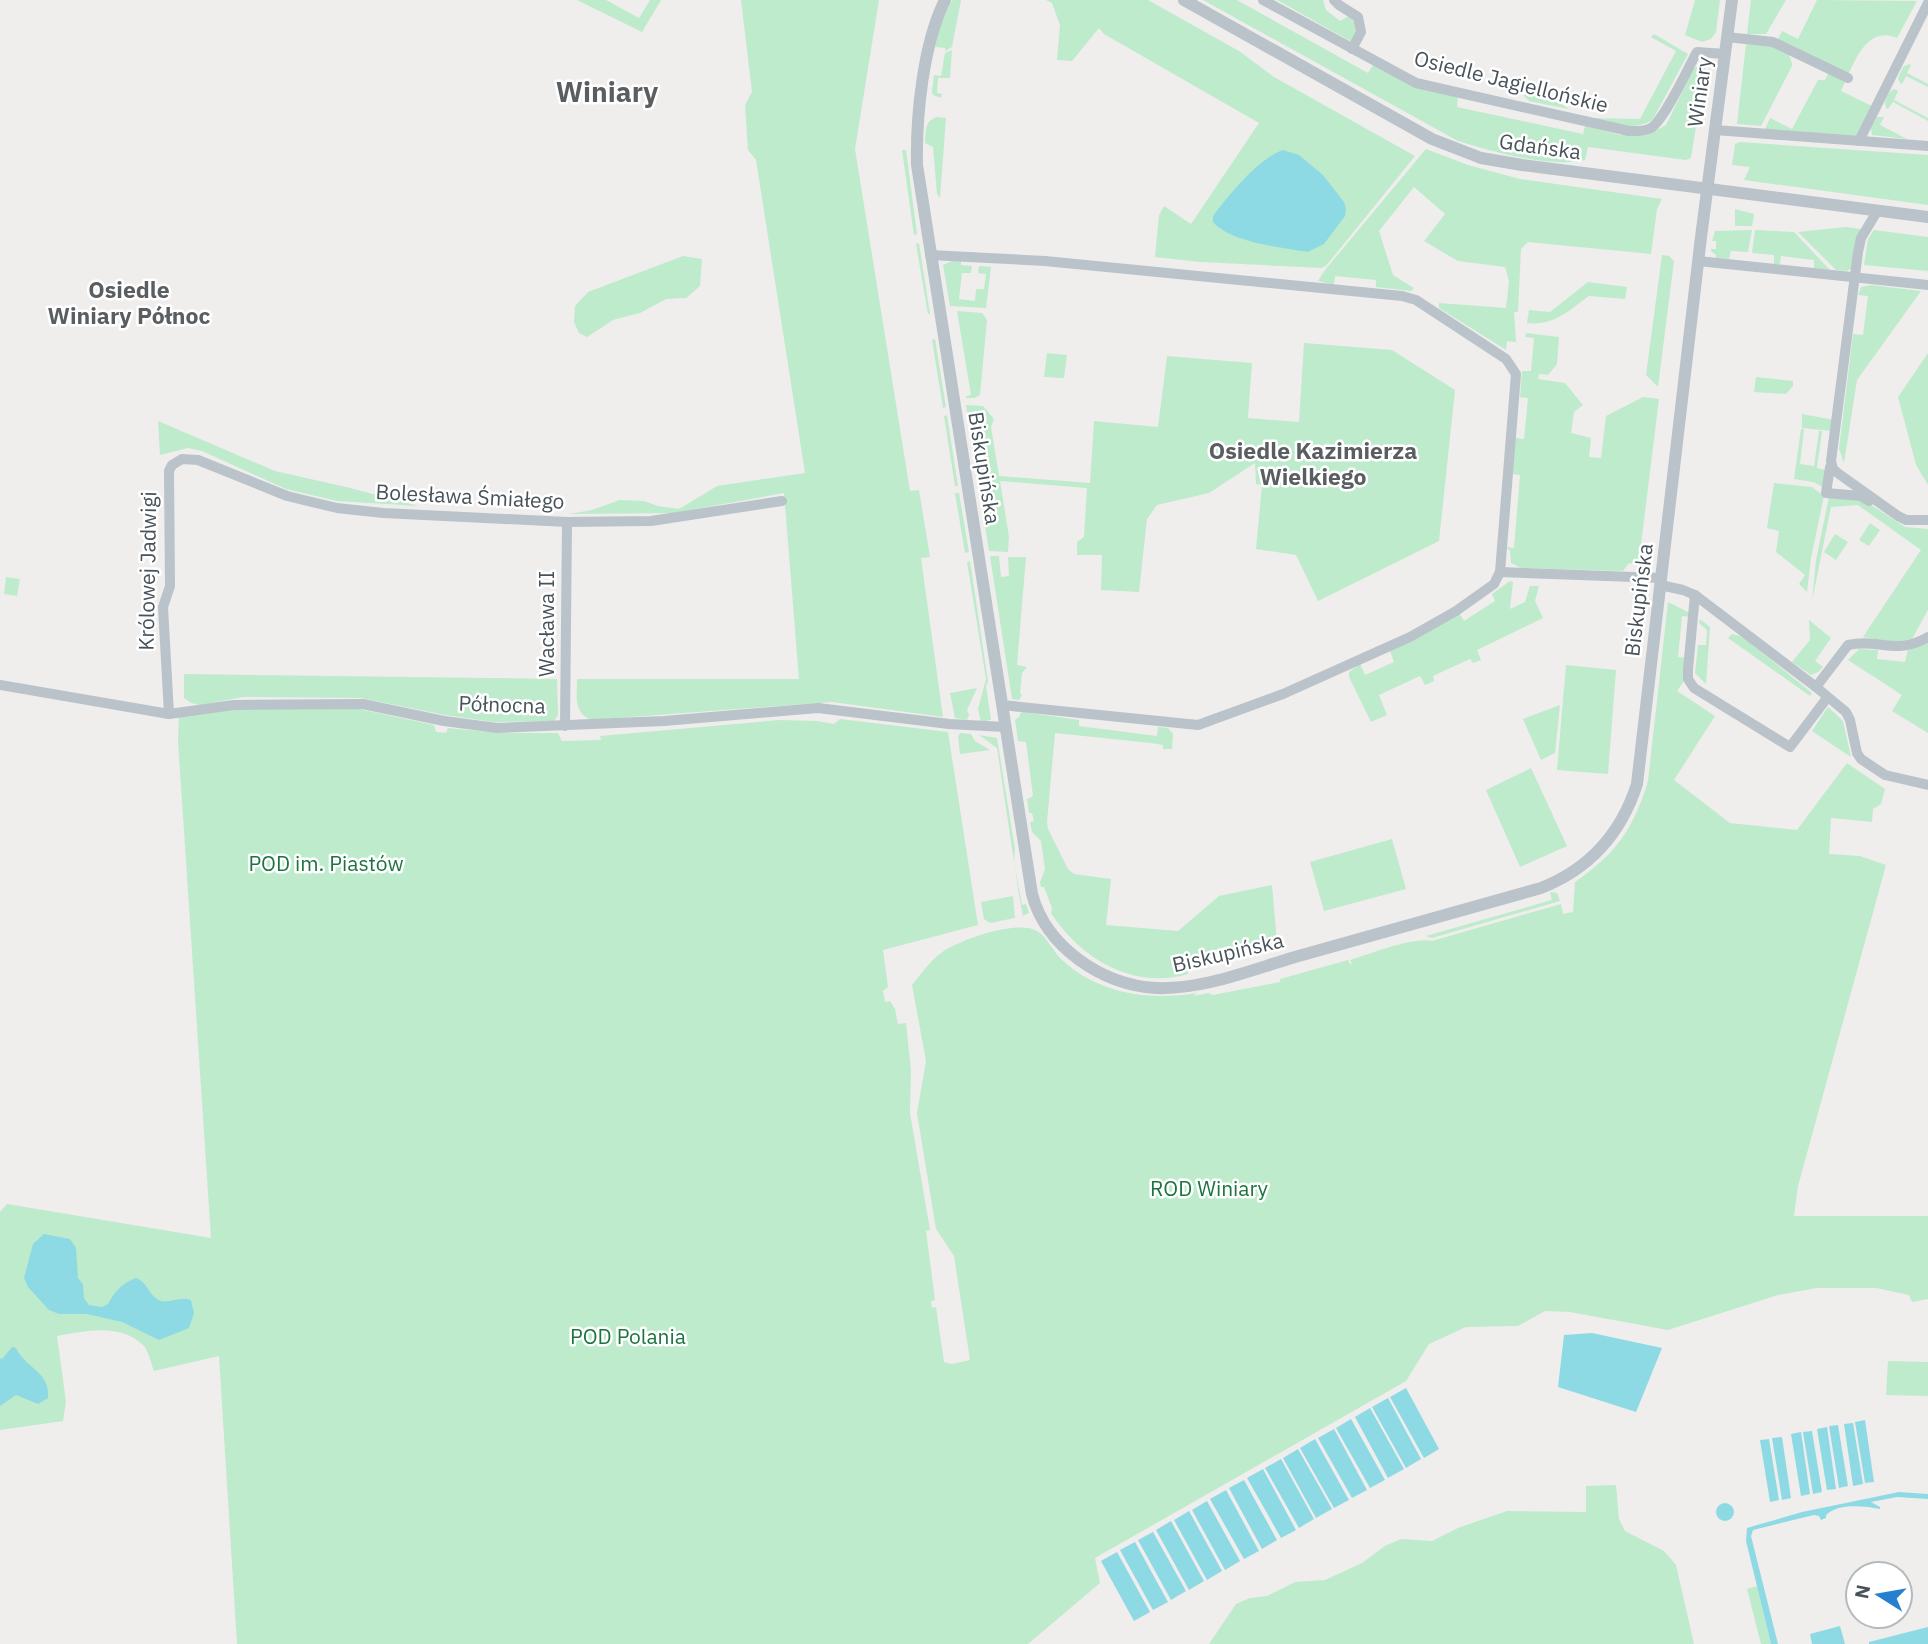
<svg xmlns="http://www.w3.org/2000/svg" width="1928" height="1644" viewBox="0 0 1928 1644" font-family="'IBM Plex Sans',sans-serif">
<rect width="100%" height="100%" fill="#f0eded"/>
<g fill="#beebcb">
<path d="M 577,0 L 606,0 L 639,18 L 650,0 L 661,0 L 642,32 Z"/>
<path d="M 741,0 L 879,0 L 855,149 L 910,491 L 919,490 L 930,557 L 921,558 L 943,717 L 832,702 L 591,720 C 573,712 577,696 577,679 L 799,679 L 784,493 L 674,513 L 569,514 L 592,510 L 620,500 L 644,501 L 658,506 L 679,509 L 717,486 L 805,473 L 756,160 L 748,150 L 745,105 L 752,92 Z"/>
<path d="M 952,0 L 961,0 L 952,47 L 945,51 L 945,48 L 935,47 L 940,26 Z"/>
<path d="M 1046,0 L 1148,0 L 1239,51 L 1274,77 L 1415,156 L 1326,266 L 1321,268 L 1200,262 L 1155,257 L 1159,215 L 1164,206 L 1191,224 L 1259,123 L 1104,34 L 1099,28 L 1072,61 L 1057,60 L 1060,25 L 1052,3 Z"/>
<path d="M 1203,0 L 1237,0 L 1368,73 L 1373,65 L 1458,97 L 1457,107 L 1583,134 L 1585,126 L 1620,135 L 1648,135 L 1666,125 L 1694,68 L 1706,63 L 1691,158 L 1686,160 L 1588,147 L 1585,160 C 1549,168 1494,152 1458,141 Z"/>
<path d="M 1277,0 L 1323,0 L 1326,10 L 1340,21 L 1349,16 L 1354,21 L 1356,29 L 1352,42 Z"/>
<path d="M 1695,0 L 1720,0 L 1716,32 L 1711,39 L 1702,42 L 1685,35 Z"/>
<path d="M 1751,0 L 1786,0 L 1766,34 L 1747,34 Z"/>
<path d="M 1817,0 L 1917,1 L 1897,38 C 1864,24 1852,69 1841,91 L 1876,108 L 1859,141 L 1763,134 L 1770,118 L 1792,129 L 1818,80 L 1825,80 L 1830,70 L 1776,43 L 1782,31 L 1798,39 Z"/>
<path d="M 1654,34 L 1688,54 L 1653,119 C 1636,133 1608,122 1588,118 L 1640,119 L 1676,51 L 1651,37 Z"/>
<path d="M 1746,44 C 1761,45 1792,44 1792,66 L 1761,126 L 1737,124 Z"/>
<path d="M 952,50 L 950,78 L 938,78 L 937,93 L 942,94 L 941,98 L 933,95 L 932,92 L 934,75 L 941,76 L 945,53 Z"/>
<path d="M 1909,64 L 1911,65 L 1907,73 L 1928,84 L 1928,87 L 1906,76 L 1902,84 L 1900,83 L 1898,78 L 1903,67 Z"/>
<path d="M 1528,83 L 1569,109 L 1529,101 L 1524,96 Z"/>
<path d="M 1894,89 L 1898,91 L 1894,100 L 1928,118 L 1928,121 L 1893,102 L 1888,109 L 1886,108 C 1883,101 1888,92 1894,89 Z"/>
<path d="M 937,117 L 946,118 L 940,198 L 937,194 L 933,147 L 925,143 C 926,132 924,121 937,117 Z"/>
<path d="M 1877,117 L 1884,117 L 1880,125 L 1907,139 L 1872,135 L 1871,128 Z"/>
<path d="M 1740,142 L 1928,155 L 1928,205 L 1744,180 L 1750,167 L 1732,165 L 1735,144 Z"/>
<path d="M 1426,149 L 1468,165 L 1520,179 L 1662,199 L 1657,209 L 1651,254 L 1528,242 L 1521,249 L 1518,312 L 1514,312 L 1516,342 L 1507,341 L 1506,350 L 1439,308 L 1439,303 L 1506,308 L 1509,281 L 1505,267 L 1458,261 L 1424,241 L 1445,214 L 1414,187 L 1379,231 L 1393,275 L 1414,288 L 1411,291 L 1376,287 L 1376,280 L 1335,276 L 1334,285 L 1318,281 L 1325,270 Z"/>
<path d="M 906,150 L 917,234 L 914,235 L 902,150 Z"/>
<path d="M 1735,209 L 1754,214 L 1752,226 L 1735,226 Z"/>
<path d="M 1846,227 L 1861,229 L 1852,268 L 1847,271 L 1836,270 L 1798,232 Z"/>
<path d="M 1752,230 L 1748,252 L 1731,251 L 1729,259 L 1716,258 L 1716,255 L 1711,251 L 1711,249 L 1716,249 L 1716,241 L 1712,241 L 1715,231 Z"/>
<path d="M 1755,230 L 1794,232 L 1830,270 L 1814,268 L 1814,260 L 1781,256 L 1780,264 L 1774,264 L 1774,255 L 1752,253 Z"/>
<path d="M 1874,230 L 1928,237 L 1928,271 L 1864,265 L 1868,239 Z"/>
<path d="M 919,243 L 930,314 L 928,314 L 916,244 Z"/>
<path d="M 1662,255 L 1669,256 L 1674,261 L 1658,387 L 1646,375 Z"/>
<path d="M 683,256 L 702,259 L 700,286 L 686,298 L 666,299 L 640,313 L 613,320 L 587,337 L 579,333 L 574,322 L 575,306 L 588,292 Z"/>
<path d="M 952,261 L 961,261 L 961,265 L 972,266 L 971,273 L 962,273 L 959,299 L 975,301 L 976,289 L 984,289 L 986,274 L 978,273 L 979,266 L 991,267 L 986,308 L 950,306 L 943,265 Z"/>
<path d="M 1588,282 L 1627,287 L 1625,299 L 1589,296 C 1568,311 1554,326 1527,323 L 1529,310 L 1550,312 Z"/>
<path d="M 1871,285 L 1921,291 L 1857,380 L 1844,463 L 1839,449 L 1853,334 L 1863,335 L 1868,296 L 1858,295 L 1861,287 Z"/>
<path d="M 957,311 L 982,313 L 987,320 L 980,395 L 975,398 L 966,398 L 966,396 L 971,395 Z"/>
<path d="M 1526,333 L 1559,337 L 1557,364 L 1548,375 L 1539,374 L 1538,379 L 1565,383 L 1583,405 L 1574,412 L 1571,433 L 1591,438 L 1589,457 L 1601,458 L 1606,416 L 1643,397 L 1659,399 L 1639,561 L 1628,564 L 1623,571 L 1521,568 L 1511,563 L 1510,551 L 1506,547 L 1514,548 L 1520,475 L 1512,474 L 1515,438 L 1524,439 L 1528,398 L 1520,397 L 1522,371 L 1531,371 L 1534,338 L 1525,337 Z"/>
<path d="M 935,339 L 946,407 L 943,408 L 932,340 Z"/>
<path d="M 1304,343 L 1392,350 L 1455,390 L 1439,541 L 1318,601 L 1296,555 L 1256,549 L 1262,485 L 1256,484 L 1255,463 L 1209,493 L 1157,505 L 1147,519 L 1139,592 L 1101,590 L 1102,555 L 1077,555 L 1077,542 L 1084,537 L 1087,488 L 1000,481 L 1009,537 L 1008,552 L 989,551 L 966,405 L 983,406 L 994,419 L 991,427 L 999,476 L 1090,483 L 1094,421 L 1158,427 L 1167,356 L 1252,363 L 1248,418 L 1299,422 Z"/>
<path d="M 1047,353 L 1067,355 L 1064,378 L 1044,377 Z"/>
<path d="M 1928,353 L 1928,485 L 1916,465 L 1898,397 Z"/>
<path d="M 1756,377 L 1793,381 L 1793,386 L 1786,394 L 1754,392 Z"/>
<path d="M 1802,414 L 1834,420 L 1832,431 L 1802,428 Z"/>
<path d="M 947,415 L 958,486 L 955,486 L 944,416 Z"/>
<path d="M 158,421 L 275,471 L 346,487 L 419,506 L 337,501 L 286,489 L 202,451 L 188,448 L 160,455 Z"/>
<path d="M 1801,429 L 1804,429 L 1800,464 L 1814,466 L 1819,431 L 1822,431 L 1817,468 L 1826,470 L 1823,487 L 1813,482 L 1794,479 Z"/>
<path d="M 1774,483 L 1812,487 L 1824,496 L 1811,558 L 1807,592 L 1799,584 L 1805,575 L 1776,552 L 1779,531 L 1767,528 Z"/>
<path d="M 955,493 L 959,493 L 969,552 L 965,553 Z"/>
<path d="M 1829,497 L 1862,499 L 1905,527 L 1928,529 L 1928,610 L 1912,639 L 1895,642 L 1863,637 L 1921,550 L 1858,505 L 1831,507 L 1812,601 L 1816,560 Z"/>
<path d="M 1870,523 L 1880,530 L 1869,546 L 1859,540 Z"/>
<path d="M 1835,534 L 1848,542 L 1836,560 L 1824,552 Z"/>
<path d="M 990,556 L 999,556 L 1001,577 L 1009,576 L 1008,557 L 1026,557 L 1017,665 L 1027,667 L 1022,673 L 1020,693 L 1022,695 L 1019,700 L 1012,699 Z"/>
<path d="M 970,561 L 988,681 L 986,686 L 991,720 L 988,720 L 988,723 L 981,722 L 978,709 L 986,679 L 967,562 Z"/>
<path d="M 6,577 L 20,579 L 17,596 L 4,594 Z"/>
<path d="M 1510,581 L 1513,582 L 1510,609 L 1525,602 L 1530,586 L 1539,586 L 1535,601 L 1543,618 L 1477,650 L 1481,660 L 1473,663 L 1470,659 L 1433,676 L 1434,681 L 1425,685 L 1420,676 L 1379,695 L 1387,715 L 1371,722 L 1349,677 L 1349,672 L 1360,664 L 1365,675 L 1394,662 L 1389,648 L 1460,614 L 1464,621 L 1495,601 L 1492,594 Z"/>
<path d="M 1668,602 L 1690,613 L 1690,617 L 1682,616 L 1678,657 L 1686,658 L 1684,681 L 1677,691 L 1715,716 L 1674,780 L 1730,823 L 1797,830 L 1847,763 L 1885,789 L 1881,804 L 1873,809 L 1872,822 L 1831,818 L 1829,854 L 1860,856 L 1886,865 L 1798,1186 L 1794,1216 L 1928,1216 L 1928,1299 L 1912,1302 L 1909,1295 L 1876,1288 L 1817,1288 L 1778,1295 L 1668,1330 L 1570,1312 L 1545,1311 L 1518,1326 L 1466,1327 L 1429,1344 L 1406,1381 L 1095,1558 L 1100,1583 L 1028,1644 L 237,1644 L 219,1356 L 154,1371 C 151,1364 149,1351 143,1345 C 119,1323 86,1331 57,1336 L 66,1402 L 63,1421 L 0,1430 L 0,1212 L 7,1204 L 211,1238 L 178,741 L 179,717 L 241,709 L 338,708 L 359,709 L 434,725 L 436,732 L 446,733 L 448,728 L 500,733 L 558,733 L 562,741 L 601,740 L 600,736 L 780,720 L 817,721 L 834,724 L 840,719 L 948,732 L 978,925 L 883,950 L 888,987 L 883,991 L 885,1002 L 890,1001 L 895,1009 L 898,1024 L 906,1023 L 911,1070 L 910,1113 L 930,1230 L 926,1231 L 935,1300 L 931,1301 L 932,1308 L 936,1307 L 944,1362 L 952,1364 L 970,1360 L 954,1256 L 936,1229 L 917,1113 L 926,1061 L 912,985 C 921,974 930,961 941,953 C 958,940 1018,919 1037,931 C 1047,937 1053,951 1061,959 C 1098,994 1149,1001 1197,993 L 1193,996 L 1208,993 L 1213,995 L 1280,982 L 1280,979 L 1348,960 L 1350,964 L 1352,963 L 1350,960 C 1369,954 1415,936 1432,941 L 1561,904 L 1563,914 L 1573,912 L 1575,882 C 1616,854 1634,828 1648,781 Z"/>
<path d="M 1700,619 L 1710,627 L 1706,684 L 1695,673 L 1698,645 L 1706,645 L 1707,630 L 1699,623 Z"/>
<path d="M 1809,620 L 1831,638 L 1815,661 L 1823,667 L 1818,672 L 1811,675 L 1792,662 L 1810,640 Z"/>
<path d="M 1732,634 L 1743,637 L 1812,693 L 1810,696 L 1728,638 Z"/>
<path d="M 1928,640 L 1928,733 L 1892,711 L 1902,695 L 1848,660 L 1859,649 L 1878,650 L 1877,659 L 1905,662 L 1908,649 Z"/>
<path d="M 1566,665 L 1616,670 L 1608,774 L 1557,770 Z"/>
<path d="M 184,674 L 557,679 L 558,715 L 554,721 L 494,722 L 445,715 L 361,698 L 243,697 L 201,705 L 191,703 L 184,698 Z"/>
<path d="M 977,688 L 967,710 L 969,715 L 967,720 L 955,718 L 950,693 Z"/>
<path d="M 1560,705 L 1555,753 L 1541,760 L 1523,719 Z"/>
<path d="M 1828,707 L 1843,721 L 1851,757 L 1812,731 Z"/>
<path d="M 1023,712 L 1079,720 L 1079,726 L 1157,736 L 1158,727 L 1168,728 L 1173,734 L 1172,749 L 1163,749 L 1163,745 L 1151,743 L 1055,733 L 1047,822 L 1048,829 L 1068,869 L 1074,874 L 1111,879 L 1106,925 L 1178,931 L 1219,896 L 1272,885 L 1277,942 L 1243,950 L 1231,958 L 1189,970 L 1188,974 C 1133,990 1081,959 1051,913 L 1052,908 L 1044,887 L 1041,887 L 1040,882 L 1045,869 L 1041,841 L 1032,832 L 1030,822 L 1034,821 L 1032,813 L 1029,813 L 1027,799 L 1033,796 L 1026,742 L 1018,741 L 1015,720 L 1020,716 L 1020,713 Z"/>
<path d="M 960,733 L 971,734 L 975,741 L 990,750 L 960,754 L 958,737 Z"/>
<path d="M 979,735 L 997,738 L 1015,849 L 1014,862 L 1022,905 L 1026,904 L 1029,913 L 1023,916 L 1019,895 L 997,748 Z"/>
<path d="M 1531,768 L 1567,846 L 1520,867 L 1486,790 Z"/>
<path d="M 1392,839 L 1406,889 L 1324,911 L 1310,862 Z"/>
<path d="M 1550,892 L 1557,893 L 1560,901 L 1432,938 L 1426,936 L 1552,900 Z"/>
<path d="M 1013,896 L 1015,918 L 990,923 L 984,919 L 981,902 Z"/>
<path d="M 1888,1361 L 1928,1362 L 1928,1396 L 1886,1395 Z"/>
<path d="M 1616,1485 L 1619,1519 L 1625,1531 L 1664,1551 L 1676,1565 L 1694,1644 L 1209,1644 L 1236,1604 L 1250,1598 L 1267,1596 L 1295,1582 L 1325,1580 L 1362,1563 L 1385,1546 L 1401,1539 L 1432,1541 L 1458,1528 L 1507,1511 L 1586,1512 L 1586,1486 Z"/>
<path d="M 1757,1586 L 1771,1644 L 1761,1644 L 1747,1589 Z"/>
</g>
<g fill="#8edae4">
<path d="M 1283,150 L 1299,155 L 1323,175 L 1344,202 L 1346,209 L 1345,216 L 1324,244 L 1308,252 C 1281,247 1231,243 1213,222 L 1213,216 C 1229,195 1259,158 1283,150 Z"/>
<path d="M 44,1234 L 70,1239 L 76,1248 L 78,1278 L 83,1284 L 84,1298 L 89,1305 L 102,1307 L 108,1304 C 115,1291 121,1284 136,1278 C 147,1282 148,1293 157,1299 C 167,1306 178,1295 191,1300 L 194,1313 L 189,1328 L 159,1340 L 122,1322 L 87,1314 L 59,1314 L 49,1310 L 28,1287 L 24,1278 L 33,1244 Z"/>
<path d="M 1592,1333 L 1662,1348 L 1636,1412 L 1558,1387 L 1564,1335 Z"/>
<path d="M 12,1347 L 16,1348 C 25,1368 51,1372 48,1398 L 38,1404 L 16,1395 L 0,1406 L 0,1358 L 2,1359 Z"/>
<path d="M 1406,1388 L 1439,1449 L 1424,1458 L 1390,1397 Z"/>
<path d="M 1388,1398 L 1421,1459 L 1406,1468 L 1372,1407 Z"/>
<path d="M 1370,1408 L 1404,1469 L 1388,1478 L 1355,1417 Z"/>
<path d="M 1351,1419 L 1385,1480 L 1370,1488 L 1336,1428 Z"/>
<path d="M 1865,1420 L 1874,1482 L 1865,1483 L 1855,1422 Z"/>
<path d="M 1853,1423 L 1863,1484 L 1853,1486 L 1844,1424 Z"/>
<path d="M 1838,1425 L 1848,1486 L 1839,1488 L 1829,1426 Z"/>
<path d="M 1827,1427 L 1836,1489 L 1827,1490 L 1817,1429 Z"/>
<path d="M 1334,1429 L 1367,1490 L 1352,1498 L 1318,1438 Z"/>
<path d="M 1812,1431 L 1822,1492 L 1813,1494 L 1803,1432 Z"/>
<path d="M 1801,1432 L 1810,1494 L 1801,1496 L 1791,1434 Z"/>
<path d="M 1782,1437 L 1791,1498 L 1782,1500 L 1772,1438 Z"/>
<path d="M 1315,1439 L 1349,1500 L 1334,1508 L 1300,1448 Z"/>
<path d="M 1769,1439 L 1779,1500 L 1770,1502 L 1760,1440 Z"/>
<path d="M 1298,1449 L 1332,1509 L 1316,1518 L 1283,1458 Z"/>
<path d="M 1281,1459 L 1314,1519 L 1299,1528 L 1265,1468 Z"/>
<path d="M 1263,1469 L 1296,1530 L 1281,1538 L 1247,1478 Z"/>
<path d="M 1244,1480 L 1277,1540 L 1262,1549 L 1229,1488 Z"/>
<path d="M 1226,1490 L 1259,1551 L 1244,1559 L 1210,1499 Z"/>
<path d="M 1899,1492 L 1928,1494 L 1928,1499 L 1897,1497 L 1871,1502 L 1880,1507 L 1880,1509 C 1863,1506 1839,1503 1826,1515 L 1826,1518 L 1821,1520 L 1819,1516 L 1814,1515 L 1753,1530 L 1751,1536 L 1778,1644 L 1771,1644 L 1746,1541 L 1747,1528 L 1802,1512 Z"/>
<path d="M 1207,1501 L 1240,1561 L 1225,1570 L 1192,1510 Z"/>
<circle cx="1725" cy="1512" r="9"/>
<path d="M 1189,1511 L 1222,1571 L 1207,1580 L 1174,1520 Z"/>
<path d="M 1171,1521 L 1204,1581 L 1189,1590 L 1156,1530 Z"/>
<path d="M 1153,1532 L 1186,1591 L 1171,1600 L 1138,1540 Z"/>
<path d="M 1135,1542 L 1168,1602 L 1153,1610 L 1120,1550 Z"/>
<path d="M 1117,1552 L 1150,1612 L 1134,1621 L 1101,1561 Z"/>
<path d="M 1840,1626 L 1845,1644 L 1812,1644 L 1810,1634 Z"/>
<path d="M 1928,1627 L 1928,1644 L 1869,1644 L 1869,1642 Z"/>
</g>
<g fill="none" stroke-linecap="round" stroke-linejoin="round">
<g stroke="#b9c3c9" stroke-width="10">
<path d="M 1263,0 L 1416,83 L 1629,131 C 1637,131 1644,132 1651,128 C 1665,119 1688,68 1697,52 L 1725,54"/>
<path d="M 1334,0 L 1339,5 L 1358,17 L 1361,32 L 1352,49"/>
<path d="M 1727,37 L 1773,42 L 1848,78"/>
<path d="M 1715,130 L 1928,146"/>
<path d="M 1859,141 L 1928,3"/>
<path d="M 1878,210 L 1861,238 L 1858,252 L 1831,461 L 1833,469 L 1839,474 L 1898,516 L 1906,520 L 1928,520"/>
<path d="M 930,255 L 1045,261 L 1402,296 L 1416,300 L 1506,359 L 1516,374 L 1500,572 L 1494,584 L 1456,611 L 1410,637 L 1283,694 L 1198,725 L 1002,705"/>
<path d="M 1698,261 L 1928,285"/>
<path d="M 1832,466 L 1830,467 L 1826,493 L 1861,496 L 1869,501"/>
<path d="M 1500,572 L 1661,578"/>
<path d="M 1660,585 L 1683,590 L 1695,595 L 1816,687 L 1846,712 L 1850,720 L 1857,753 L 1861,759 L 1885,775 L 1928,785"/>
<path d="M 1695,595 L 1688,669 L 1688,679 L 1694,688 L 1790,747 L 1827,698"/>
<path d="M 0,685 L 169,714 L 234,705 L 363,704 L 444,721 L 497,728 L 664,721 L 818,708 L 949,724 L 1005,727"/>
<path d="M 1816,687 L 1848,645 C 1881,638 1894,656 1928,637"/>
<path d="M 169,714 L 163,607 L 170,586 L 169,471 L 172,465 L 182,459 L 198,460 L 287,496 L 337,508 L 383,513 L 567,522 L 651,521 L 782,501"/>
<path d="M 565,726 L 567,522"/>
</g>
<g stroke="#b9c3c9" stroke-width="12">
<path d="M 945,0 C 923,44 916,116 917,165 L 1032,894 C 1046,947 1102,985 1156,988 C 1202,990 1251,970 1295,957 C 1377,934 1459,911 1541,888 C 1589,869 1621,834 1637,784 L 1701,237 L 1732,0"/>
<path d="M 1184,0 L 1432,139 L 1481,158 L 1522,165 L 1928,217"/>
</g>
</g>
<g text-anchor="middle" stroke-width="5" stroke-linejoin="round" paint-order="stroke">
<g font-size="21" fill="#475259" stroke="#fff">
<text transform="translate(1511 82) rotate(14)" y="7">Osiedle Jagiellońskie</text>
<text transform="translate(1700 92) rotate(-82)" y="7">Winiary</text>
<text transform="translate(1540 147) rotate(8)" y="7">Gdańska</text>
<text transform="translate(984 468) rotate(81)" y="7">Biskupińska</text>
<text transform="translate(470 497) rotate(3)" y="7">Bolesława Śmiałego</text>
<text transform="translate(148 571) rotate(-89)" y="7">Królowej Jadwigi</text>
<text transform="translate(1639 600) rotate(-83)" y="7">Biskupińska</text>
<text transform="translate(547 624) rotate(-90)" y="7">Wacława II</text>
<text transform="translate(502 705) rotate(2)" y="7">Północna</text>
<text transform="translate(1228 953) rotate(-13)" y="7">Biskupińska</text>
</g>
<g font-size="21" fill="#1d7441" stroke="#fff">
<text x="326" y="871">POD im. Piastów</text>
<text x="1209" y="1196">ROD Winiary</text>
<text x="628" y="1344">POD Polania</text>
</g>
<g font-size="23" font-weight="bold" fill="#5a5e61" stroke="#fff">
<text x="129" y="298">Osiedle<tspan x="129" dy="26">Winiary Północ</tspan></text>
<text x="1313" y="459">Osiedle Kazimierza<tspan x="1313" dy="26">Wielkiego</tspan></text>
</g>
<g font-size="28" font-weight="bold" fill="#5a5e61" stroke="#fff">
<text x="607" y="102">Winiary</text>
</g>
</g>
<g transform="translate(1879 1595) rotate(281)"><circle r="33" fill="#ffffff" stroke="#b5babd" stroke-width="2"/>
<path d="M0-5L12 26L0 18L-12 26Z" fill="#2680d0"/>
<text y="-10" font-size="19" font-weight="bold" text-anchor="middle" fill="#475259">N</text>
</g>
</svg>
